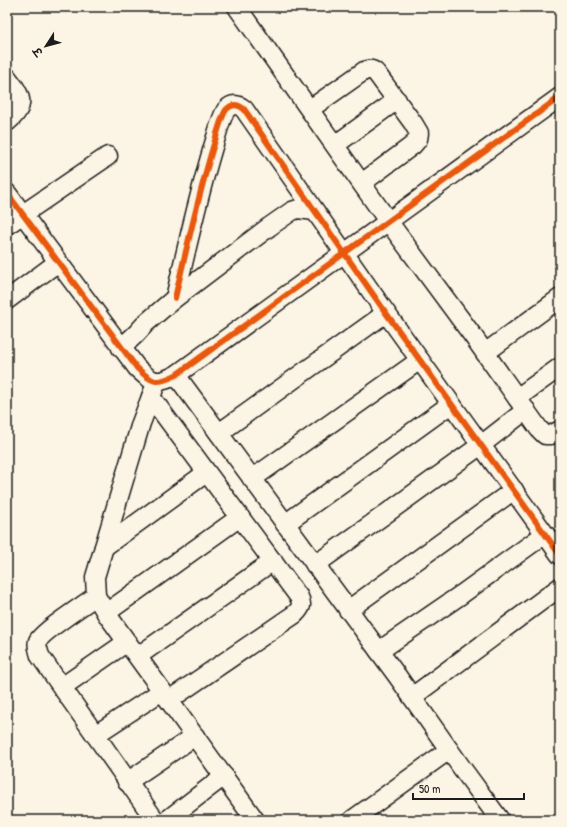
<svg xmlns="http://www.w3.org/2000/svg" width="567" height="827" viewBox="0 0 567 827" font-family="'Patrick Hand','Playpen Sans Deva',sans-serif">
<rect width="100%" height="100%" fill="#fcf5e5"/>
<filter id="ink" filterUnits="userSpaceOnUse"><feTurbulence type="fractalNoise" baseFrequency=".025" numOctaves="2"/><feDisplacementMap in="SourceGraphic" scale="8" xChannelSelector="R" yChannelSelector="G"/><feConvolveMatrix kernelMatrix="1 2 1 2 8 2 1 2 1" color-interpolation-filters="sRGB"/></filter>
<g filter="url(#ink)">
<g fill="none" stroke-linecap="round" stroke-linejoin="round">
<g stroke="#1c1c1c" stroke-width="21">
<g id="minor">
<path d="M 237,7 L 388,221 L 473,336 L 539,429 L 545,435 L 551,435 L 560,430"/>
<path d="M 7,77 C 21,95 28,105 7,122"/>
<path d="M 310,109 L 364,71 C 370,69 373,69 377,74 L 413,123 L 419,133 L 418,139 L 413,145 L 362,183"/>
<path d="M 335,145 L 397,100"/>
<path d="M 7,193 L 137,368 C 153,383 156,385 176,375 L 560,97"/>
<path d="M 7,225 L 108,156"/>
<path d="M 175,298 C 187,247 198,197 213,147 C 216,138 221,117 226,110 C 232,103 238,104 244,109 L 386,313 L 560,555"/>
<path d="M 7,300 L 58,262"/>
<path d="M 121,348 L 136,334 L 146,323 L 175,298 L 269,227 L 292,211 L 298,209 L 315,211"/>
<path d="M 485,353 L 560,298"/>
<path d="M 176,375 L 398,677 L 464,771 L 500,820"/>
<path d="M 157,381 L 141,423 L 95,577 L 96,596 L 106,613 L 255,820"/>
<path d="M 151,397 L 299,597 C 303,605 301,608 295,614 L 169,700"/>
<path d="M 517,398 L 560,367"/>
<path d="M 219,433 L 386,313"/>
<path d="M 252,479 L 420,360"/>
<path d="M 285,524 L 451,404"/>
<path d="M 104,547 L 206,473"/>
<path d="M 315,565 L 481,445 L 526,410"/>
<path d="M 96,596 C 85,604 42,632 38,641 C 36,646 39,651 40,656 L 155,820"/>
<path d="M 348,610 L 514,490"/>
<path d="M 106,613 L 240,517"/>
<path d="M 379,651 L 462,594 L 545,534"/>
<path d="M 138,656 L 273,561"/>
<path d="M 62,687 L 127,642"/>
<path d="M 412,697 L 560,587"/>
<path d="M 95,735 L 162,691"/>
<path d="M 127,782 L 195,736"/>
<path d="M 167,820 L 224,776"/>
<path d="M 352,820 L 449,750"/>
</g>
</g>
<use href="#minor" stroke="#fcf5e5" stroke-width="18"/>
<g stroke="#fcf5e5" stroke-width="8">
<g id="cycleway">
<path d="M 7,193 L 137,368 C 153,383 156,385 176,375 L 560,97"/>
<path d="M 175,298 C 187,247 198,197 213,147 C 216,138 221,117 226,110 C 232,103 238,104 244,109 L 386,313 L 560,555"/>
</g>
</g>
<use href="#cycleway" stroke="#e8590c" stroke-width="6"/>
</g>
</g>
<rect width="567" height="827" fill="none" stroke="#fcf5e5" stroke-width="24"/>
<rect x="12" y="12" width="543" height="803" fill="none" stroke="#1c1c1c" stroke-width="1.5" filter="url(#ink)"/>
<g transform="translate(46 46) rotate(234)" stroke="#fcf5e5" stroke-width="3" paint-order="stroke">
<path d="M0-3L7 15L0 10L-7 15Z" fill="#1c1c1c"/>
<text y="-6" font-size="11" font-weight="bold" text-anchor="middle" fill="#1c1c1c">उ</text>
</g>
<path d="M413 793v6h111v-6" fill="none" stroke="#1c1c1c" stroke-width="2"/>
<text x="419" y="793" font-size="12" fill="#1c1c1c" stroke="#fcf5e5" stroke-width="3" paint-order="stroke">50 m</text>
</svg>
